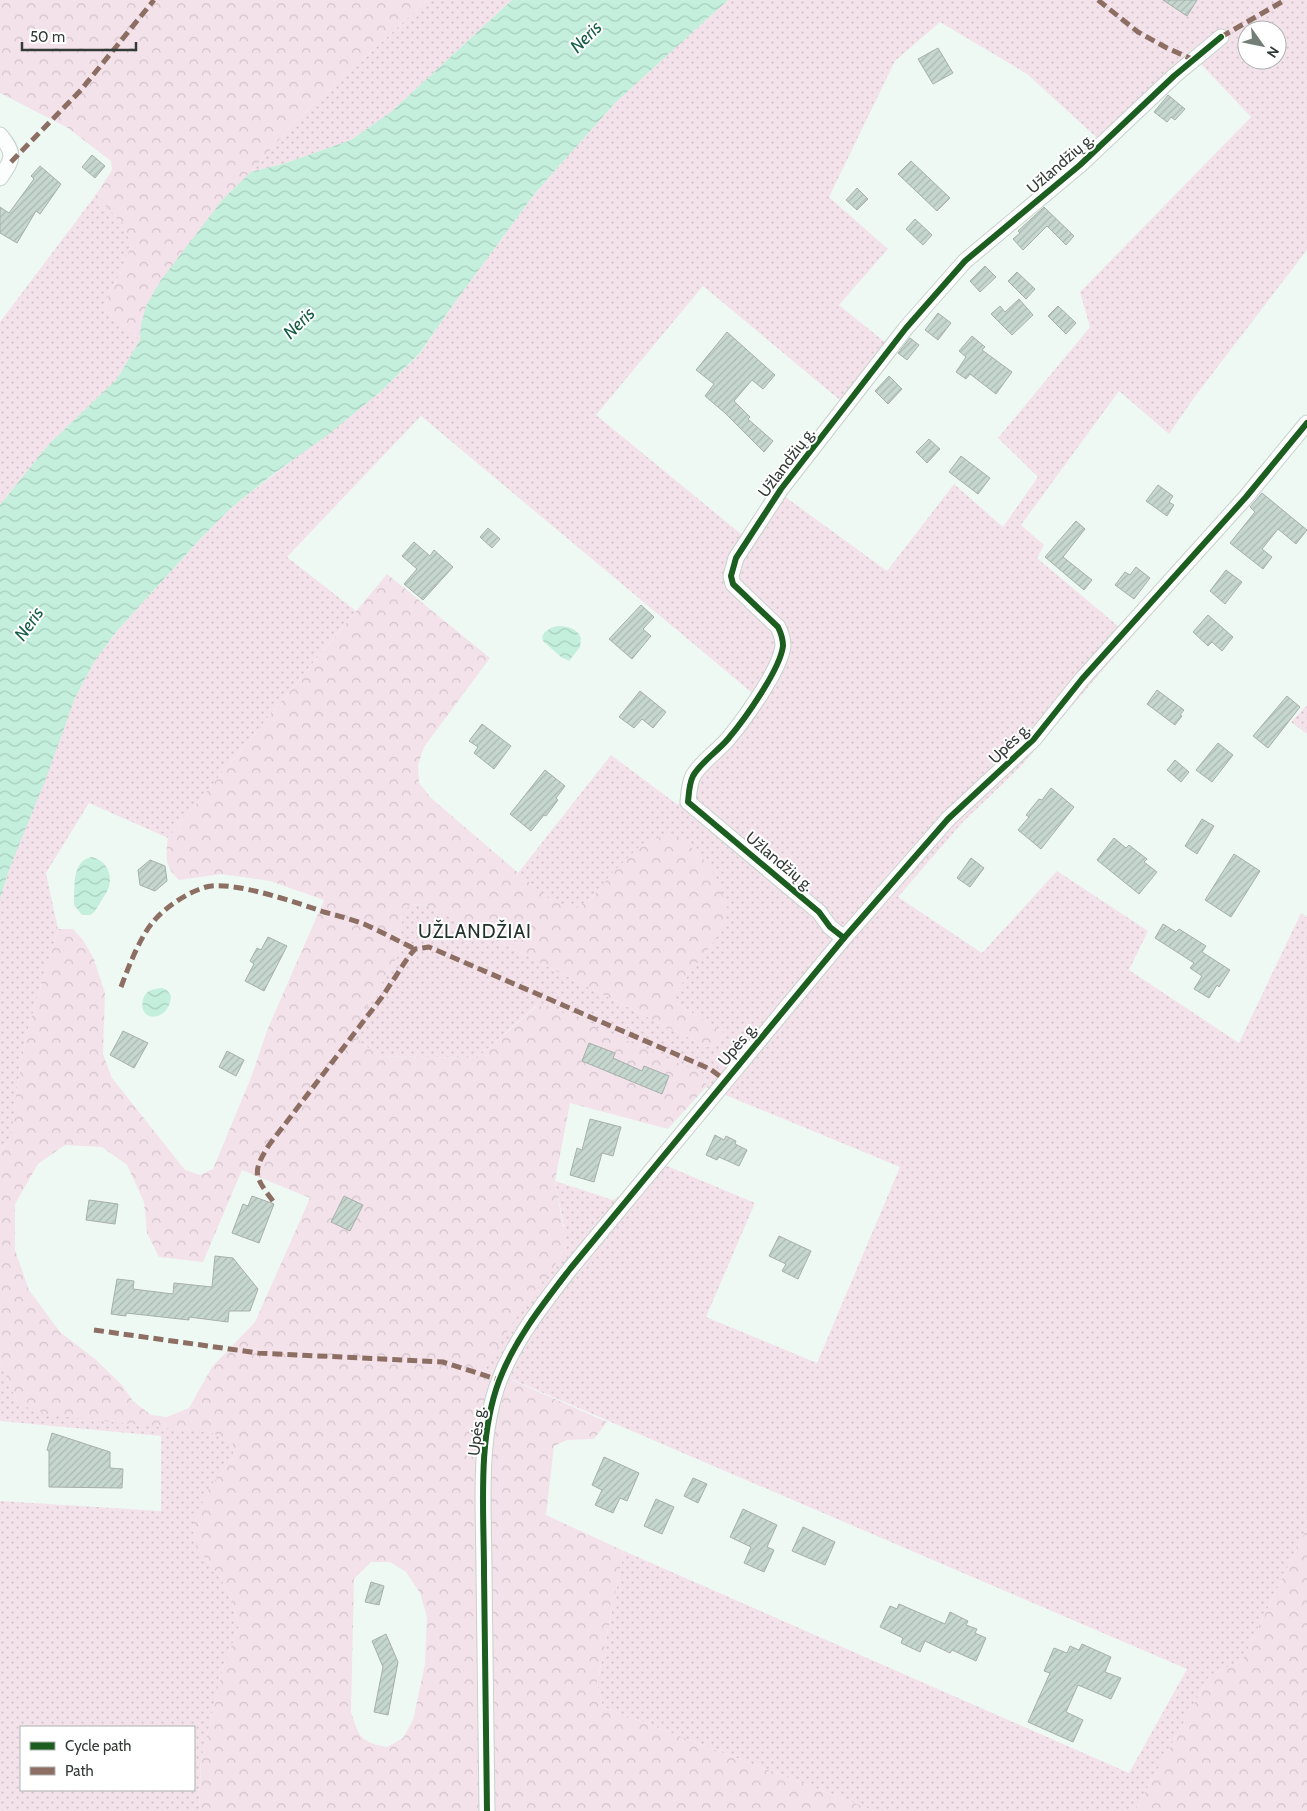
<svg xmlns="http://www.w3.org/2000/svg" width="1307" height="1811" viewBox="0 0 1307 1811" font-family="Cabin,sans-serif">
<defs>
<pattern id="grass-dots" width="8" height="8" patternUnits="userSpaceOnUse" patternTransform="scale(1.25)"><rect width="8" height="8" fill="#f4e2eb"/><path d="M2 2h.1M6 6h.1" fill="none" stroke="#d2c3ca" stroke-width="1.8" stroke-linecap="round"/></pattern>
<pattern id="forest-crowns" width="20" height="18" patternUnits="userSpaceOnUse" patternTransform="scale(1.25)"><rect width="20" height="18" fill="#f4e2eb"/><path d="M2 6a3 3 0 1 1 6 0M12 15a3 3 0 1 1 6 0" fill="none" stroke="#d2c3ca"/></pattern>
<pattern id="water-waves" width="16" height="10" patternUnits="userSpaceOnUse" patternTransform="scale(1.25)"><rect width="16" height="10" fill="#c3efdc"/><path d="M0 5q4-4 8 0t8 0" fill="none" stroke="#a8cebd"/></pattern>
<pattern id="building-hatch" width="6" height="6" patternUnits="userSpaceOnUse" patternTransform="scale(1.25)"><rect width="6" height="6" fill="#c6d7d0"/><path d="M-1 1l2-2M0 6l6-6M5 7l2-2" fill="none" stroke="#abb9b3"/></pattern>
</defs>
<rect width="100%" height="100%" fill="#eef9f4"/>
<g fill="url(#grass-dots)" fill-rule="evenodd">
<path d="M 427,0 L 512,0 L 391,112 L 351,140 L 286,163 L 251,172 L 294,123 Z"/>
<path d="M 728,0 L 1307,0 L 1307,250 L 1196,395 L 1169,434 L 1119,391 L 1021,525 L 1044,545 L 1037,558 L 1131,637 L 1021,766 L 962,823 L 898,897 L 982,953 L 1057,871 L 1148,931 L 1129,970 L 1239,1043 L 1301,913 L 1307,917 L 1307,1528 L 1242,1661 L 1210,1675 L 1135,1811 L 875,1811 L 603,1707 L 597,1683 L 624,1551 L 1129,1773 L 1187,1669 L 485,1368 L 564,1226 L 555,1181 L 613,1200 L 667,1166 L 755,1203 L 706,1317 L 817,1363 L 900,1167 L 706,1087 L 705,1075 L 536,1006 L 477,1058 L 377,1056 L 355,1037 L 364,1012 L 399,954 L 402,914 L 410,904 L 426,905 L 707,1047 L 719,1044 L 725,1034 L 675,1002 L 675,992 L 721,932 L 614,871 L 590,900 L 574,910 L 550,900 L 518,873 L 611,755 L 678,805 L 763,702 L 421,416 L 287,557 L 356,611 L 168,838 L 89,803 L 46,873 L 58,929 L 26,1036 L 15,1101 L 12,1134 L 0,1153 L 0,899 L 9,870 L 75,698 L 94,662 L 116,632 L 201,538 L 232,507 L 380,392 L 419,355 L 458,298 L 536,192 L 616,102 ZM 940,22 L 1027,74 L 1106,146 L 1198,61 L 1251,117 L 1080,292 L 1090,327 L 998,438 L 1038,477 L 1003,527 L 954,484 L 887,571 L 784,496 L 752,543 L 596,415 L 703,286 L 841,401 L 886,343 L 839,305 L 888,249 L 829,197 L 895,61 ZM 1247,30 L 1277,30 L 1277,60 L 1247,60 Z"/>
<path d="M 95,196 L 123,223 L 131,244 L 123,269 L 108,294 L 105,311 L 115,318 L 140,340 L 117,379 L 49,444 L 0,505 L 0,322 Z"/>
<path d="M 1307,705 L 1307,734 L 1291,722 Z"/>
<path d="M 0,1362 L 18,1404 L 213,1433 L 233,1444 L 233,1458 L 209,1488 L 196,1547 L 219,1575 L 231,1598 L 239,1627 L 224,1665 L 201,1760 L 199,1811 L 0,1811 L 0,1501 L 161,1511 L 161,1436 L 0,1421 ZM 21,1727 L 194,1727 L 194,1790 L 21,1790 Z"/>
</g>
<g fill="url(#forest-crowns)" fill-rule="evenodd">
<path d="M 0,0 L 427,0 L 294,123 L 251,172 L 223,199 L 141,325 L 140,340 L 115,318 L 105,311 L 108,294 L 123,269 L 131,244 L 123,223 L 95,196 L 112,170 L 111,161 L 68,128 L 0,93 Z"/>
<path d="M 387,574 L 490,658 L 424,747 L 418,765 L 419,783 L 431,798 L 550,900 L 574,909 L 590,900 L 614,871 L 642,844 L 669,834 L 687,843 L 711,867 L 728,909 L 721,932 L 675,993 L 675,1002 L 725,1034 L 719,1044 L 707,1047 L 426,905 L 411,904 L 402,914 L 399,954 L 364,1012 L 355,1037 L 378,1056 L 477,1058 L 537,1006 L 552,1008 L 705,1075 L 706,1087 L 668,1129 L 570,1103 L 555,1181 L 567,1248 L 509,1328 L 485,1368 L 607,1422 L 594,1439 L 567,1440 L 554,1446 L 546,1515 L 624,1551 L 597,1683 L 603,1707 L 875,1811 L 199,1811 L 201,1760 L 224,1665 L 239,1627 L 231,1598 L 219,1575 L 196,1547 L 192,1526 L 209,1488 L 233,1458 L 233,1444 L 213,1433 L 49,1415 L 18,1404 L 0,1362 L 0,1153 L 12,1134 L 15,1101 L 26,1036 L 58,929 L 73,929 L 83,940 L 94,959 L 105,993 L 103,1054 L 112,1078 L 185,1170 L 200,1175 L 213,1169 L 250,1080 L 268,1028 L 324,900 L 270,881 L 221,874 L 179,880 C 165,868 165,855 168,838 ZM 65,1145 L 102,1147 L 127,1165 L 144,1202 L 147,1233 L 159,1257 L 203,1262 L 242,1170 L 310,1198 L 255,1322 L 212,1367 L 189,1408 L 167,1417 L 151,1415 L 133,1401 L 122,1385 L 95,1359 L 60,1332 L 29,1290 L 15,1250 L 15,1204 L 38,1164 ZM 371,1562 L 390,1562 L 406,1572 L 420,1593 L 427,1617 L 425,1664 L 413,1720 L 403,1738 L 387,1747 C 360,1742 359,1737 351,1712 L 354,1579 Z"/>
<path d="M 1307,1528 L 1307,1811 L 1135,1811 L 1210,1675 L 1242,1661 Z"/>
</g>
<g fill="url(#water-waves)">
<path d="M 512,0 L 728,0 L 616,102 L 536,192 L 458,298 L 419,354 L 380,392 L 329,434 L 276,472 L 232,507 L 201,538 L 116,632 L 94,662 L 75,698 L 45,781 L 9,870 L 0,899 L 0,505 L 49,444 L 117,379 L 140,340 L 141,325 L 146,306 L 161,280 L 223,199 L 251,172 L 286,163 L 351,140 L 391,112 Z"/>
<path d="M 557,626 C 567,626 577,628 581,638 L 580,647 L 569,661 L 561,657 L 543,641 L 542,637 C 545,630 550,628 557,626 Z"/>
<path d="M 91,857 C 104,859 113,872 109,886 C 108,892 103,897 100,903 C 97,907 95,913 90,915 C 89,915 83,915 82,915 L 74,905 C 75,888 71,862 91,857 Z"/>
<path d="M 162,988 L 167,990 L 171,996 C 170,1022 137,1024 143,999 C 146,990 153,989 162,988 Z"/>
</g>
<g fill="url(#building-hatch)" stroke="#a7afab">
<path d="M 1163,0 L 1197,0 L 1187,16 Z"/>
<path d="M 938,48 L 953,73 L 933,84 L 918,59 Z"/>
<path d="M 1168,95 L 1185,109 L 1175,120 L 1171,117 L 1167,122 L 1154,112 Z"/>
<path d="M 92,155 L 105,166 L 95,178 L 82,167 Z"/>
<path d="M 911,161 L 950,198 L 937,211 L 898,174 Z"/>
<path d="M 40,166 L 61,184 L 40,214 L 36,211 L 17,243 L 0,233 L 0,207 L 9,213 L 34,179 L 31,176 Z"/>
<path d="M 857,188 L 868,199 L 857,210 L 846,200 Z"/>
<path d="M 1044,207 L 1074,236 L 1066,245 L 1047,226 L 1023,250 L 1013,239 L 1020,233 L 1018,231 Z"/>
<path d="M 915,219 L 932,235 L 923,245 L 906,229 Z"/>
<path d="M 985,266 L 996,277 L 980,292 L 970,281 Z"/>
<path d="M 1017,272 L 1035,289 L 1026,299 L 1008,281 Z"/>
<path d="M 1019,299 L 1033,315 L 1012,335 L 991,314 L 1000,306 L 1005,312 Z"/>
<path d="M 1058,306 L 1076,323 L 1066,334 L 1048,316 Z"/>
<path d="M 938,313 L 951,323 L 938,340 L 925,330 Z"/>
<path d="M 727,332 L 775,375 L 763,389 L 752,380 L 734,401 L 750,417 L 748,419 L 773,441 L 764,452 L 725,413 L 705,396 L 714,384 L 696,370 Z"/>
<path d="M 972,336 L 985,347 L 982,350 L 1012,372 L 996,394 L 970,374 L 966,379 L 956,372 L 966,357 L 959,351 Z"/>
<path d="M 910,338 L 919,345 L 907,360 L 898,353 Z"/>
<path d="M 889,376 L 902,389 L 888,404 L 875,391 Z"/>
<path d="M 929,439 L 940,449 L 927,463 L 916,452 Z"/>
<path d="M 961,456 L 990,478 L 978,494 L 949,472 Z"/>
<path d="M 1158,485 L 1173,496 L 1169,502 L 1174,505 L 1167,516 L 1146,501 Z"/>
<path d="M 1262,493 L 1307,530 L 1296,544 L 1278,529 L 1262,549 L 1272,557 L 1263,569 L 1230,543 L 1255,512 L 1250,507 Z"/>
<path d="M 1076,521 L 1085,529 L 1063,557 L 1092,580 L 1084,590 L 1045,557 Z"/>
<path d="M 488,528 L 500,539 L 492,548 L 480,537 Z"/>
<path d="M 414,542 L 430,556 L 434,550 L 453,567 L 423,600 L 404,584 L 417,569 L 402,556 Z"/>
<path d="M 1136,567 L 1150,578 L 1134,599 L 1115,585 L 1125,572 L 1130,575 Z"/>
<path d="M 1226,570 L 1242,582 L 1225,604 L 1210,591 Z"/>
<path d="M 641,605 L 654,617 L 643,629 L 651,636 L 632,659 L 609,639 Z"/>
<path d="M 1208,615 L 1233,637 L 1222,651 L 1212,642 L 1208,646 L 1193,632 Z"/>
<path d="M 1157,690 L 1184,710 L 1180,715 L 1182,716 L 1175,725 L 1147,704 Z"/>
<path d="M 640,691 L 666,712 L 653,728 L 642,719 L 634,728 L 619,717 Z"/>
<path d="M 1287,696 L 1300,707 L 1268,748 L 1253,736 Z"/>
<path d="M 482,724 L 511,746 L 494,769 L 474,753 L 478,747 L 469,741 Z"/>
<path d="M 1218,743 L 1233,755 L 1212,782 L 1196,770 Z"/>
<path d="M 1175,760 L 1189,772 L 1181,782 L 1167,770 Z"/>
<path d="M 545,770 L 565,786 L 556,798 L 558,800 L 546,816 L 544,815 L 531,831 L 510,814 Z"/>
<path d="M 1051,788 L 1074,807 L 1041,849 L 1018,830 L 1029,817 L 1026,815 L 1039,799 L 1042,800 Z"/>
<path d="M 1202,819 L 1214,826 L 1197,854 L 1185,846 Z"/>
<path d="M 1114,838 L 1126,848 L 1129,845 L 1147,859 L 1144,862 L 1157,872 L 1139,894 L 1097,860 Z"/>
<path d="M 1234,854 L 1260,871 L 1231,917 L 1205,900 Z"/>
<path d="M 971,858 L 984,868 L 970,887 L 957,878 Z"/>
<path d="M 150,860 L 165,866 L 167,881 L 155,891 L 140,885 L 138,870 Z"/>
<path d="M 1163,924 L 1176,932 L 1179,929 L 1206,946 L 1202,952 L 1230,970 L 1219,987 L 1217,985 L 1209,998 L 1194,989 L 1202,976 L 1190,968 L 1194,963 L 1155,938 Z"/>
<path d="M 268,937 L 287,946 L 264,991 L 245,981 L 254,964 L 250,961 L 257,948 L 261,950 Z"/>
<path d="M 123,1031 L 148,1043 L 134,1068 L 110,1055 Z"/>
<path d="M 589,1043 L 615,1053 L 613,1058 L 642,1071 L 644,1066 L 669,1076 L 662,1094 L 582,1061 Z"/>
<path d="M 227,1051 L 244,1060 L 236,1076 L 219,1067 Z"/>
<path d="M 590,1119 L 621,1127 L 613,1156 L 602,1153 L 594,1182 L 570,1175 L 577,1148 L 582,1150 Z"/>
<path d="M 715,1135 L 724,1140 L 726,1136 L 736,1141 L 735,1144 L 747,1150 L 739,1166 L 719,1157 L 717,1160 L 706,1155 Z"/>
<path d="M 252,1196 L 274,1204 L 259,1243 L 232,1233 L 243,1204 L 248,1206 Z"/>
<path d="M 344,1196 L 363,1205 L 350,1231 L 331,1222 Z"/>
<path d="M 89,1200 L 118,1204 L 115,1224 L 86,1220 Z"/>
<path d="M 779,1236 L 811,1251 L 798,1279 L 782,1271 L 786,1264 L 769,1256 Z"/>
<path d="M 215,1256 L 233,1258 L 258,1289 L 250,1311 L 229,1311 L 228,1322 L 189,1317 L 189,1320 L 126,1313 L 126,1316 L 111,1314 L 117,1279 L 134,1281 L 133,1289 L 173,1294 L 174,1283 L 212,1287 Z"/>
<path d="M 52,1433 L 110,1452 L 110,1468 L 123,1469 L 122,1488 L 49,1487 L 49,1451 L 47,1450 Z"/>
<path d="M 604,1457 L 639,1473 L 627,1501 L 620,1498 L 613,1513 L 595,1505 L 602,1490 L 592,1485 Z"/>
<path d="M 693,1478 L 707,1484 L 698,1503 L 684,1496 Z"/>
<path d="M 656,1499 L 674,1507 L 662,1534 L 644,1526 Z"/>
<path d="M 743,1509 L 777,1525 L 767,1547 L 774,1550 L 764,1572 L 744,1563 L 751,1547 L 730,1537 Z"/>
<path d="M 803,1527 L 835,1542 L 825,1565 L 792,1551 Z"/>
<path d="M 371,1582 L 384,1586 L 379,1605 L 365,1602 Z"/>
<path d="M 899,1604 L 945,1624 L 950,1612 L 968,1621 L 966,1625 L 977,1629 L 975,1633 L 986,1638 L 976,1661 L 952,1650 L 950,1653 L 925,1641 L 920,1652 L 901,1643 L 903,1638 L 880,1627 L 890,1606 L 897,1609 Z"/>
<path d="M 386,1634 L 398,1662 L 388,1715 L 374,1712 L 383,1667 L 372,1641 Z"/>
<path d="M 1082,1644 L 1111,1657 L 1105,1672 L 1121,1678 L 1111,1699 L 1078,1685 L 1066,1712 L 1083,1720 L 1073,1742 L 1028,1722 L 1050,1673 L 1044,1671 L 1054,1648 L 1067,1653 L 1070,1646 L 1079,1650 Z"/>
</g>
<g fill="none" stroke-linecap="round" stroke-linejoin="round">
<g stroke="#c8d1cc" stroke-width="17">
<g id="minor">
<path d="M 0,135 C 16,154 13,159 0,178"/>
<path d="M 844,938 L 830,927 L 819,912 L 688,802 C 689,793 689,784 693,776 C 700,763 718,751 728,739 C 744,720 780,670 783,646 C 783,639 781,633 778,627 L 733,584 L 731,576 L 736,558 L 781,489 L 906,328 L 965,261 L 1080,165 L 1174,76 L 1221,37"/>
<path d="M 487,1811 C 486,1731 485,1652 484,1572 C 484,1510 477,1440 499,1381 C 515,1339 543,1304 570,1269 L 844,938 L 948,819 L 1034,739 L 1082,679 L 1246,497 L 1307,423"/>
</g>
</g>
<use href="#minor" stroke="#fcfefd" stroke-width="15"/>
<g stroke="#8d6e63" stroke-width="5" stroke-dasharray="10 5" stroke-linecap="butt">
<path d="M 1098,0 L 1138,32 L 1167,48 L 1194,60"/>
<path d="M 1221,37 L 1285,0"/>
<path d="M 11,162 L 81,90 L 154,0"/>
<path d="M 121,987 C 128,968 140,937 153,922 C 165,907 188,892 206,887 C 232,880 298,903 324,912 C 338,916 351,919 364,924 C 382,932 398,941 415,949"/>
<path d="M 273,1201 C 254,1176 252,1172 269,1145 L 382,997 L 409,956 L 415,949 L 429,947 L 710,1069 L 725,1080"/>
<path d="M 94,1330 L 258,1353 L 443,1362 L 499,1380"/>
</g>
<g stroke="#fff" stroke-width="9">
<g id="cycleway">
<path d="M 844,938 L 830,927 L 819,912 L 688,802 C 689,793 689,784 693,776 C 700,763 718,751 728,739 C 744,720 780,670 783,646 C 783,639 781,633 778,627 L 733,584 L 731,576 L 736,558 L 781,489 L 906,328 L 965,261 L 1080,165 L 1174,76 L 1221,37"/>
<path d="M 487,1811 C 486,1731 485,1652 484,1572 C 484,1510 477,1440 499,1381 C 515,1339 543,1304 570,1269 L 844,938 L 948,819 L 1034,739 L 1082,679 L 1246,497 L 1307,423"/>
</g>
</g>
<use href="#cycleway" stroke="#1b5e20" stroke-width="6"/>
</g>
<g text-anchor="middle" stroke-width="4" stroke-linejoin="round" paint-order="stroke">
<g font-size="16" fill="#333b37" stroke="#fff">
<text transform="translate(1060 163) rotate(-41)" y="6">Užlandžių g.</text>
<text transform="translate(786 462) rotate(-53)" y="6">Užlandžių g.</text>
<text transform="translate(1009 743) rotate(-44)" y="6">Upės g.</text>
<text transform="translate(780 861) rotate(40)" y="6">Užlandžių g.</text>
<text transform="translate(737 1044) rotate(-50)" y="6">Upės g.</text>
<text transform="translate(476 1431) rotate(-83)" y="6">Upės g.</text>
</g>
<g font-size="18" font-style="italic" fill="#155d45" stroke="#fff">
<text transform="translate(586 37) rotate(-45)" y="6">Neris</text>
<text transform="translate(299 323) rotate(-45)" y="6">Neris</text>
<text transform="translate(29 624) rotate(-55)" y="6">Neris</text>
</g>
<g font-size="19" letter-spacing="1" fill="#22322b" stroke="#fff">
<text x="475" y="938">UŽLANDŽIAI</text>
</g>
</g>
<rect x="20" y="1726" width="175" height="65" fill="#ffffff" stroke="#adb1af"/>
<rect x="30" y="1742" width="25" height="8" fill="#1b5e20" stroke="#adb1af"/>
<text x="65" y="1751" font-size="15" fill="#333b37">Cycle path</text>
<rect x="30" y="1767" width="25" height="8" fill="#8d6e63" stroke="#adb1af"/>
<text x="65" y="1776" font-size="15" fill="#333b37">Path</text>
<g transform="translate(1262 45) rotate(123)"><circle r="24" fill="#ffffff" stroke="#adb1af"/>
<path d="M0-4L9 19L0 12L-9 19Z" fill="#747e79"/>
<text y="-8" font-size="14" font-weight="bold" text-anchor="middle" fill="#333b37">N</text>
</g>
<path d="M22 42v8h114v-8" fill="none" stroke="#333b37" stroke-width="2.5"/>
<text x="30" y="42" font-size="15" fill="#333b37" stroke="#ffffff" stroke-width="4" paint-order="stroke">50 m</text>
</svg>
